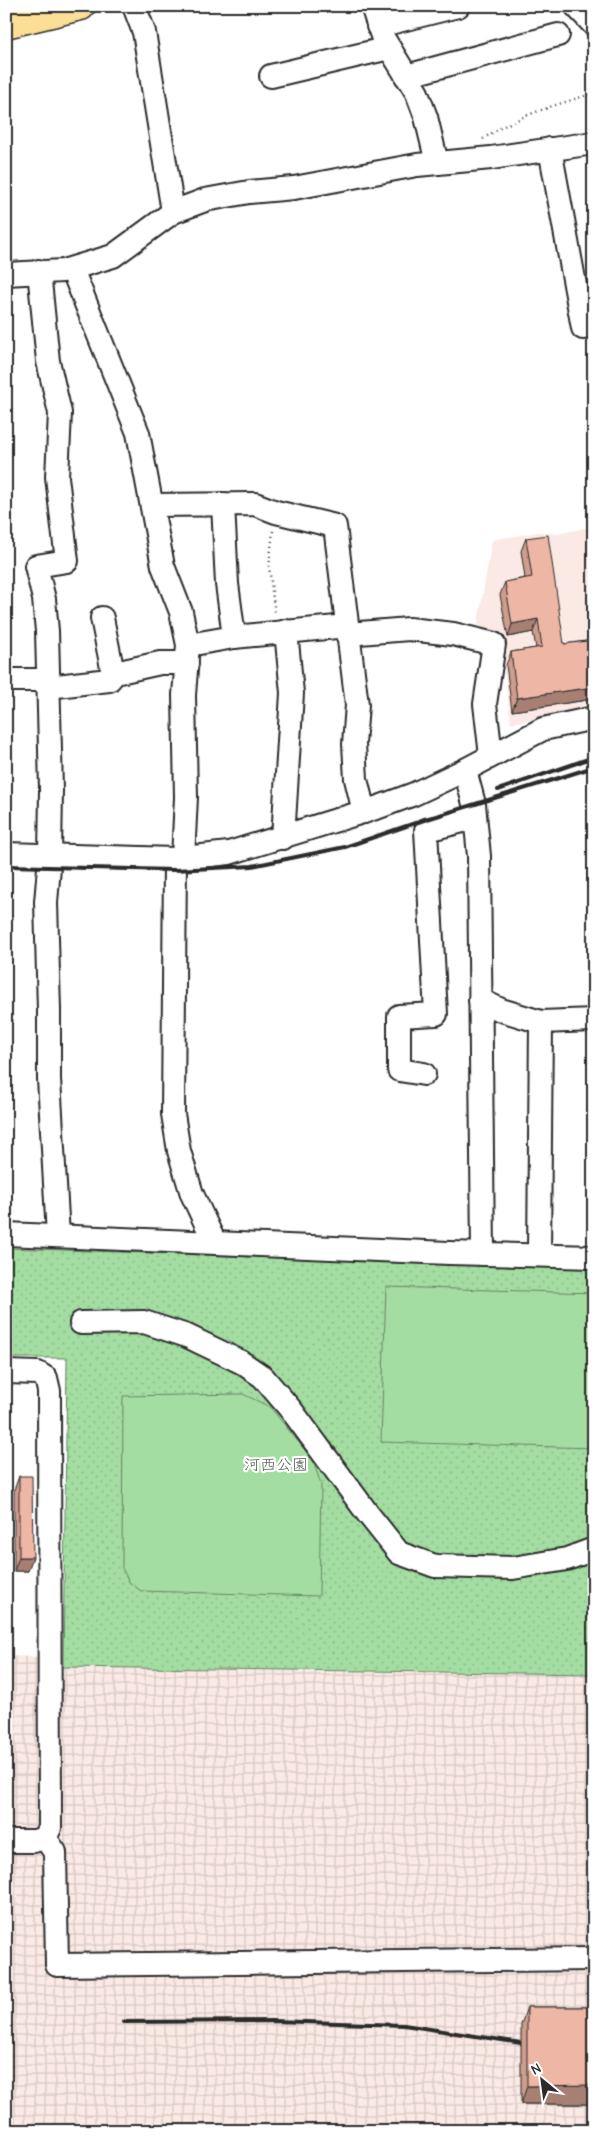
<svg xmlns="http://www.w3.org/2000/svg" width="600" height="2137" viewBox="0 0 600 2137" font-family="'Comic Neue','Klee One',sans-serif">
<defs>
<pattern id="industrial-grid" width="8" height="8" patternUnits="userSpaceOnUse" patternTransform="scale(1.25)"><rect width="8" height="8" fill="#fae9e4"/><path d="M0 4h8M4 0v8" fill="none" stroke="#d6c8c4"/></pattern>
<pattern id="green-dots" width="8" height="8" patternUnits="userSpaceOnUse" patternTransform="scale(1.25)"><rect width="8" height="8" fill="#a3dda2"/><path d="M2 2h.1M6 6h.1" fill="none" stroke="#8cbe8c" stroke-width="1.8" stroke-linecap="round"/></pattern>
</defs>
<rect width="100%" height="100%" fill="#fff"/>
<filter id="ink" filterUnits="userSpaceOnUse"><feTurbulence type="fractalNoise" baseFrequency=".02" numOctaves="2"/><feDisplacementMap in="SourceGraphic" scale="10" xChannelSelector="R" yChannelSelector="G"/><feConvolveMatrix kernelMatrix="1 2 1 2 8 2 1 2 1" color-interpolation-filters="sRGB"/></filter>
<g filter="url(#ink)">
<path fill="#fae9e4" d="M 594,526 L 594,710 L 511,723 L 500,635 L 477,629 L 492,540 L 538,532 L 558,534 Z"/>
<path fill="url(#industrial-grid)" d="M 6,1656 L 594,1674 L 594,2131 L 6,2131 Z"/>
<path fill="url(#green-dots)" stroke="#678466" d="M 6,1248 L 594,1269 L 594,1674 L 63,1667 L 67,1358 L 6,1358 Z"/>
<g fill="#a3dda2" stroke="#678466">
<path d="M 386,1287 L 594,1293 L 594,1448 L 381,1442 Z"/>
<path d="M 243,1394 L 270,1407 L 313,1460 L 321,1485 L 319,1596 L 141,1591 L 129,1582 L 122,1568 L 123,1396 Z"/>
</g>
<g fill="none" stroke-linecap="round" stroke-linejoin="round">
<g stroke="#2b2b2b" stroke-width="26">
<g id="minor">
<path d="M 134,6 L 144,32 L 173,212"/>
<path d="M 372,6 L 382,36 L 417,93 L 426,117 L 437,163"/>
<path d="M 576,6 L 594,25"/>
<path d="M 378,26 L 458,6"/>
<path d="M 271,76 L 389,48"/>
<path d="M 406,76 L 558,35"/>
<path d="M 550,149 L 583,328"/>
<path d="M 72,269 L 138,433 L 163,566 L 181,612 L 188,645 L 184,695 L 186,797 L 183,858"/>
<path d="M 39,271 L 48,361 L 60,413 L 57,477 L 67,561 L 36,566 L 44,599 L 47,631 L 51,790 L 50,856 L 46,902 L 49,1010 L 49,1079 L 58,1236"/>
<path d="M 6,274 L 63,271 L 113,256 L 173,212 L 205,200 L 249,192 L 294,188 L 417,165 L 491,158 L 594,143"/>
<path d="M 223,504 L 227,584 L 234,637"/>
<path d="M 152,505 L 255,504 L 276,512 L 335,526 L 357,705 L 354,744 L 356,779 L 364,812"/>
<path d="M 102,618 L 112,668 L 115,673"/>
<path d="M 347,634 L 409,629 L 453,634 L 494,644 L 485,704 L 491,756"/>
<path d="M 188,645 L 234,637 L 347,626"/>
<path d="M 6,680 L 42,680 L 48,687"/>
<path d="M 48,687 L 109,680 L 115,673 L 160,663 L 187,663"/>
<path d="M 465,770 L 474,804 L 479,856 L 483,1254"/>
<path d="M 283,838 L 292,693 L 286,631"/>
<path d="M 6,854 L 175,859 L 229,853 L 379,807 L 414,794 L 465,770 L 543,729 L 594,718"/>
<path d="M 175,859 L 173,1114 L 179,1151 L 192,1194 L 214,1241"/>
<path d="M 480,1000 L 501,1010 L 541,1022 L 594,1020"/>
<path d="M 424,1074 L 399,1070 L 399,1016 L 436,1014 L 426,830 L 475,818"/>
<path d="M 6,1234 L 449,1253 L 594,1257"/>
<path d="M 539,1255 L 541,1022"/>
<path d="M 81,1323 L 144,1322 L 187,1336 L 241,1362 L 263,1377 L 292,1411 L 368,1514 L 399,1553 L 435,1566 L 513,1568 L 567,1559 L 594,1549"/>
<path d="M 6,1372 L 38,1373 L 46,1378 L 49,1391 L 50,1828 L 45,1838 L 34,1841 L 6,1841"/>
<path d="M 45,1838 L 55,1852 L 57,1965 L 594,1959"/>
</g>
</g>
<g stroke="#2b2b2b" stroke-width="31">
<path id="major" d="M 6,24 L 81,6"/>
</g>
<g stroke="#2b2b2b" stroke-width="2.5" stroke-dasharray="1 4" stroke-linecap="butt">
<path d="M 483,139 C 515,116 556,105 594,93"/>
<path d="M 273,531 L 269,566 L 275,615"/>
</g>
<use href="#minor" stroke="#fff" stroke-width="22"/>
<use href="#major" stroke="#fcde96" stroke-width="28"/>
<g stroke="#2b2b2b" stroke-width="4">
<path d="M 498,790 L 594,757"/>
<path d="M 6,866 L 175,870 L 252,866 L 345,847 L 424,820 L 594,767"/>
<path d="M 124,2022 L 272,2021 L 404,2025 L 521,2043"/>
</g>
</g>
<g fill="#cd9d8d" stroke="#2b2b2b">
<path d="M 526,538 L 564,644 L 594,640 L 594,699 L 512,711 L 506,665 L 511,652 L 536,648 L 533,632 L 508,637 L 500,595 L 505,582 L 525,578 L 521,551 Z"/>
<path d="M 19,1476 L 28,1571 L 14,1571 L 14,1490 Z"/>
<path d="M 527,2007 L 594,2007 L 594,2104 L 521,2104 L 521,2025 Z"/>
</g>
<g fill="#a77f73" stroke="#2b2b2b">
<path d="M 538,619 L 533,632 L 508,637 L 512,624 Z"/>
<path d="M 594,687 L 594,699 L 512,711 L 517,698 Z"/>
<path d="M 19,1557 L 33,1557 L 28,1571 L 14,1571 Z"/>
<path d="M 594,2085 L 594,2104 L 521,2104 L 527,2086 Z"/>
</g>
<g fill="#eeb6a4" stroke="#2b2b2b">
<path d="M 548,535 L 564,644 L 594,640 L 594,687 L 517,698 L 511,652 L 542,647 L 538,619 L 512,624 L 505,582 L 532,577 L 526,538 Z"/>
<path d="M 19,1476 L 32,1476 L 33,1557 L 19,1557 Z"/>
<path d="M 527,2007 L 594,2007 L 594,2085 L 527,2086 Z"/>
</g>
</g>
<g text-anchor="middle" stroke-width="4.5" stroke-linejoin="round" paint-order="stroke">
<g font-size="16" fill="#4f604f" stroke="#fff">
<text x="276" y="1470">河西公園</text>
</g>
</g>
<rect width="600" height="2137" fill="none" stroke="#fff" stroke-width="25"/>
<rect x="12" y="12" width="575" height="2112" fill="none" stroke="#2b2b2b" stroke-width="2" filter="url(#ink)"/>
<g transform="translate(542 2080) rotate(331)" stroke="#ffffff" stroke-width="4" paint-order="stroke">
<path d="M0-4L9 19L0 12L-9 19Z" fill="#2b2b2b"/>
<text y="-8" font-size="14" font-weight="bold" text-anchor="middle" fill="#2b2b2b">N</text>
</g>
</svg>
